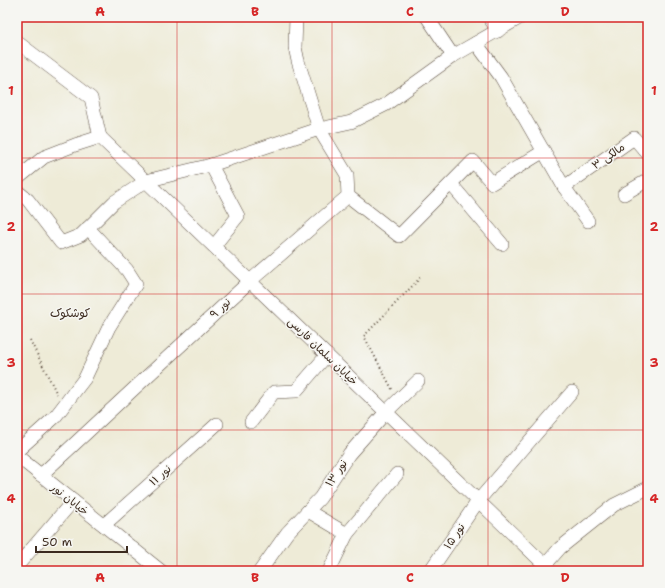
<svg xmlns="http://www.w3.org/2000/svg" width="665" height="588" viewBox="0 0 665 588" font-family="'Shantell Sans','Playpen Sans Arabic',sans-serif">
<rect width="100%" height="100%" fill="#f6f6f2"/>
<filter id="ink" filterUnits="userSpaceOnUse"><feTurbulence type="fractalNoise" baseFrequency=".025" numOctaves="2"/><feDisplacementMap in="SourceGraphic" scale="8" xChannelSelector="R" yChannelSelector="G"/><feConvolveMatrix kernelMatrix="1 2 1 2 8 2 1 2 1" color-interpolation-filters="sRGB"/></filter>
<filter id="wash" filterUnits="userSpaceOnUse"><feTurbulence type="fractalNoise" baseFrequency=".012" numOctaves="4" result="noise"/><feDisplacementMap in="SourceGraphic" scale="16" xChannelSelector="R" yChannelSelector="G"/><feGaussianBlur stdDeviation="0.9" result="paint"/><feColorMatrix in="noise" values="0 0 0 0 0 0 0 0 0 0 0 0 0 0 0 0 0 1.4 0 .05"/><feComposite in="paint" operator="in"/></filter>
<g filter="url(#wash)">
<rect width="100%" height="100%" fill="#eeebd7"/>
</g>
<g filter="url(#ink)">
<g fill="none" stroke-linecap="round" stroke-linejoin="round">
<g stroke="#56473a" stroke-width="14">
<g id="minor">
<path d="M 427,17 L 453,56"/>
<path d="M 489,17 L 498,31"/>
<path d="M 17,42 L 91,98 L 100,137"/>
<path d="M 476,43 L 501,77 L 564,187 L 588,221"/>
<path d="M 100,137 L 545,565"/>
<path d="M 211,165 L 238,216 L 214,246"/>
<path d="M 17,179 L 44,157 L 75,145 L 100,137"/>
<path d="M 451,184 L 502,244"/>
<path d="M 564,187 L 634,138 L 648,154"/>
<path d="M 17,191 L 28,200 L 61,243 L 81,235 L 114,202 L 146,181 L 211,165 L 319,129 L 351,122 L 385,105 L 453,56 L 521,17"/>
<path d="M 624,194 L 648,180"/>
<path d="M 348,196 L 399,236 L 473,161 L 492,183 L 544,151"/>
<path d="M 251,422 L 274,392 L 296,391 L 327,355"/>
<path d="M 17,451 L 55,417 L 85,378 L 109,327 L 136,284 L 127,270 L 88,228"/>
<path d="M 17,456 L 161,571"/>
<path d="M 41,475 L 250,281 L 348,196 L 347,175 L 319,129 L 298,61 L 295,47 L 296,17"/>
<path d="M 308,511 L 347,534"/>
<path d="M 104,525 L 217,424"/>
<path d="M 17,566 L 73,501"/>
<path d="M 330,569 L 347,534 L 397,474"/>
<path d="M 260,571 L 287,533 L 320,498 L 349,454 L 386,412 L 418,381"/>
<path d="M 430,571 L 478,501 L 572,392"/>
<path d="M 540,571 L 560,548 L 614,505 L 648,488"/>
</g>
</g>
<g stroke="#56473a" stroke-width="2" stroke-dasharray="1 3" stroke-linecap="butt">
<path d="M 30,340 L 57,394"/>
<path d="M 392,389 L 364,336 L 422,276"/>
</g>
<use href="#minor" stroke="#fff" stroke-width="13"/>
</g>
</g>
<path fill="none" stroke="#d62828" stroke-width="1" stroke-opacity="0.55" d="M 177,17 L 177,571M 332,17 L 332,571M 488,17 L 488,571M 17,158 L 648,158M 17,294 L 648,294M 17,430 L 648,430"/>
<g text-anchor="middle" stroke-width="3" stroke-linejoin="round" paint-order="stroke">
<g font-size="11" fill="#3b2a1e" stroke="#f6f6f2">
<text transform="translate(608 156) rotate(-35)" y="4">مالکی ۳</text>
<text transform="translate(220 308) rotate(-43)" y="4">نور ۹</text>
<text transform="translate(323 351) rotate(44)" y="4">خیابان سلمان فارسی</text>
<text transform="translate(336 473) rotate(-57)" y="4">نور ۱۳</text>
<text transform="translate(160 475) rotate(-42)" y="4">نور ۱۱</text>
<text transform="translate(70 499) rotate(38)" y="4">خیابان نور</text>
<text transform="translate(454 536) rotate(-56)" y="4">نور ۱۵</text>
</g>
<g font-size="12" fill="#3b2a1e" stroke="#f6f6f2">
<text x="70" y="317">کوشکوک</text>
</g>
</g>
<rect width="665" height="588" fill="none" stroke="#f6f6f2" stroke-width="44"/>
<path d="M36 546v6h91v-6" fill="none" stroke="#3b2a1e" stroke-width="2"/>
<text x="42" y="546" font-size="12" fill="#3b2a1e" stroke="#f6f6f2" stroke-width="3" paint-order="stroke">50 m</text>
<rect x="22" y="22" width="621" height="544" fill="none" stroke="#d62828" stroke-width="1.5"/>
<g font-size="13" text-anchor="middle" font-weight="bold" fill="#d62828">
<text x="100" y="16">A</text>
<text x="255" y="16">B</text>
<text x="410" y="16">C</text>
<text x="565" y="16">D</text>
<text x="11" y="95">1</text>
<text x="654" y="95">1</text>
<text x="11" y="231">2</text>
<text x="654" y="231">2</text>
<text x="11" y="367">3</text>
<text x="654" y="367">3</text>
<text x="11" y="503">4</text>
<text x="654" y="503">4</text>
<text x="100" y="582">A</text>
<text x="255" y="582">B</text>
<text x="410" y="582">C</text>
<text x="565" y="582">D</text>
</g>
</svg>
